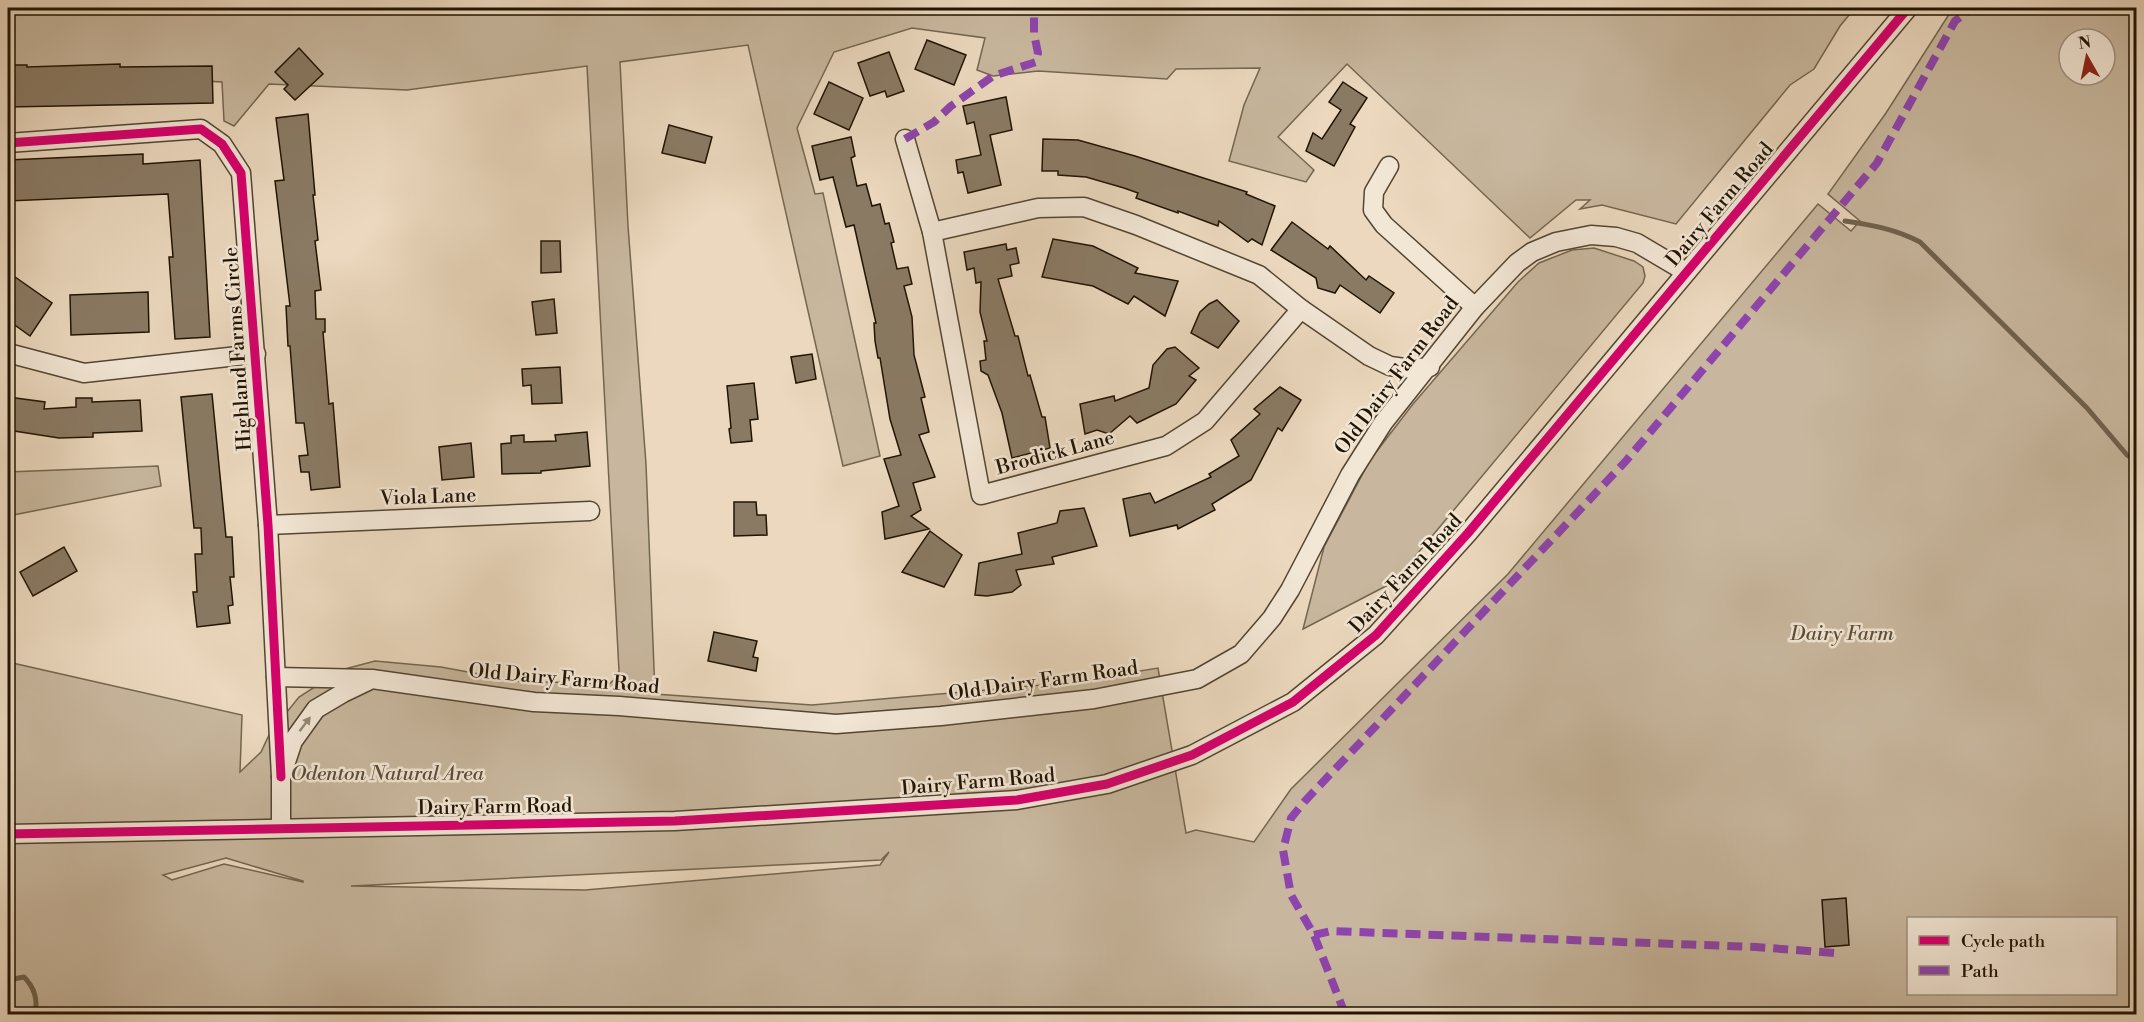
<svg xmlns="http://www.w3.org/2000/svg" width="2144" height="1022" viewBox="0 0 2144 1022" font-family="'Libre Bodoni',serif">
<rect width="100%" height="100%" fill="#ebd8be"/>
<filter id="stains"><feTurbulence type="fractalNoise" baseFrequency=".00333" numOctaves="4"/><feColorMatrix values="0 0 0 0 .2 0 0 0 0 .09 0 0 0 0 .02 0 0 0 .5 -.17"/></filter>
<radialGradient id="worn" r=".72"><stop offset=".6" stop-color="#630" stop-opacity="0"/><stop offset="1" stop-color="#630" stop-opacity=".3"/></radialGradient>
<g fill="#c8b79e" stroke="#746650" stroke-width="1.5" fill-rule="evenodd">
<path d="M 8,8 L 1855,8 L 1840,26 L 1814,69 L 1790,85 L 1676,224 L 1602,205 L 1580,209 L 1590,200 L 1576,200 L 1530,238 L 1347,64 L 1278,137 L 1314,170 L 1306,182 L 1229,161 L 1244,105 L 1260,68 L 1176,69 L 1167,79 L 1038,71 L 993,76 L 977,70 L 985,38 L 912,28 L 834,52 L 797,128 L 815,194 L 823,193 L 880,456 L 843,466 L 748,45 L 620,62 L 628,226 L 646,464 L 655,694 L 812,705 L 1066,683 L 1158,668 L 1186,833 L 1196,830 L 1254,842 L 1291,789 L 1508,574 L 1818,204 L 1851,231 L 1860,221 L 1828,194 L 1886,113 L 1953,8 L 2136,8 L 2136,1014 L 8,1014 L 8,662 L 242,715 L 240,772 L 261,752 L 270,733 L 299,697 L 341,670 L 375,661 L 441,667 L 517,681 L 609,684 L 615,679 L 619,671 L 587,66 L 407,90 L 269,84 L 234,126 L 224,121 L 222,82 L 172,79 L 8,90 ZM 2069,39 L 2105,39 L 2105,75 L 2069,75 ZM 889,852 L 880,865 L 585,890 L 351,886 L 881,860 ZM 226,858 L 303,881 L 303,882 L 224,864 L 172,880 L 163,875 ZM 1908,918 L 2116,918 L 2116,994 L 1908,994 Z"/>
<path d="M 1594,248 L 1634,261 L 1643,267 L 1645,276 L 1643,283 L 1398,577 L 1388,585 L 1303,629 L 1324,547 L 1370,460 L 1413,404 L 1518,282 L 1539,263 L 1572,250 Z"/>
<path d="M 158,466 L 161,486 L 8,516 L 8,472 Z"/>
</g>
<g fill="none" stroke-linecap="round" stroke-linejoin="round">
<g stroke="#70614d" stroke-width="5">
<path d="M 1845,221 C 1872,225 1895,229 1920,242 L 2087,408 L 2127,455 L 2136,461"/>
<path d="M 8,980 L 24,977 C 34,987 38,1000 35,1014"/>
</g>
</g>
<g fill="#8a7a64" stroke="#201403" stroke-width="1.5">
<path d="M 927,40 L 966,55 L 954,85 L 915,69 Z"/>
<path d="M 299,48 L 323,74 L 295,100 L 284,89 L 288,85 L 275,72 Z"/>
<path d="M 889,52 L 904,91 L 887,97 L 885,91 L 870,96 L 858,63 Z"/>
<path d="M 120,64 L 120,67 L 212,66 L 213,103 L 8,107 L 8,65 L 27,65 L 27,67 Z"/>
<path d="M 829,82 L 863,98 L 849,130 L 814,114 Z"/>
<path d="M 1343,82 L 1367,98 L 1350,124 L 1355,127 L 1334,166 L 1306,151 L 1313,133 L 1322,139 L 1341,110 L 1329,102 Z"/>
<path d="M 1006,97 L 1012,130 L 990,135 L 1001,185 L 968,193 L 963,172 L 958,173 L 956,160 L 981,155 L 974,122 L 967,124 L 963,106 Z"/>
<path d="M 308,114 L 315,195 L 313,195 L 318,240 L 315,241 L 321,290 L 315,291 L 316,319 L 325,319 L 325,332 L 323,332 L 329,404 L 333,403 L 340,487 L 311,490 L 309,472 L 301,472 L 299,456 L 308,455 L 304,423 L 296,423 L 290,346 L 288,346 L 286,306 L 290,306 L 275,181 L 284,180 L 276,118 Z"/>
<path d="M 669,125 L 712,137 L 705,163 L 662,153 Z"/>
<path d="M 851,137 L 855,156 L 851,158 L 857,186 L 866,184 L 872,206 L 880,204 L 885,224 L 889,223 L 894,242 L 891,243 L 897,269 L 908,267 L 912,284 L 904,286 L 912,317 L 914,355 L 925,397 L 921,398 L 929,432 L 919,435 L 935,477 L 913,483 L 921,510 L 911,516 L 929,529 L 885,539 L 882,512 L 899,506 L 884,459 L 901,455 L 890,419 L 880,358 L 878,358 L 875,341 L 874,323 L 876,323 L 854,225 L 846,227 L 833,177 L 820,180 L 812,146 Z"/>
<path d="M 1043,139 L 1078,140 L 1135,156 L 1247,192 L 1246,194 L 1275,206 L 1262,245 L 1252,239 L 1248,242 L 1219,221 L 1218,226 L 1178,211 L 1178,213 L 1136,198 L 1138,193 L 1124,188 L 1086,177 L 1058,175 L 1058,171 L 1042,171 Z"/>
<path d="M 143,154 L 143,164 L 200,160 L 210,337 L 175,339 L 169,257 L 173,257 L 168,194 L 8,201 L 8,160 Z"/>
<path d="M 1292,222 L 1328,249 L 1330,246 L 1366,280 L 1369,276 L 1394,293 L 1380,313 L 1340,285 L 1335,293 L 1318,288 L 1316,278 L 1271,250 Z"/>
<path d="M 1053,239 L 1093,246 L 1138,268 L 1135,273 L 1178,281 L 1165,316 L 1134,296 L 1128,304 L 1093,286 L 1042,277 Z"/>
<path d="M 541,241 L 560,241 L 561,272 L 541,273 Z"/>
<path d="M 1006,244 L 1007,250 L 1016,248 L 1019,263 L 1010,265 L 1012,276 L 998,279 L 1015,336 L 1018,336 L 1028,376 L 1030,375 L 1042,417 L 1045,417 L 1050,448 L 1012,458 L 1002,413 L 988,375 L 981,371 L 980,361 L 986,360 L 984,341 L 987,341 L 980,312 L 981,282 L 976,283 L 974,268 L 967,270 L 964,252 Z"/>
<path d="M 8,272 L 52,303 L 30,336 L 8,320 Z"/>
<path d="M 148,292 L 149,332 L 71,335 L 70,295 Z"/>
<path d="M 554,299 L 557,333 L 536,335 L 532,302 Z"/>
<path d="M 1217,300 L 1239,321 L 1218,348 L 1191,333 L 1200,312 L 1209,304 Z"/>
<path d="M 1175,347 L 1199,368 L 1189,376 L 1196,380 L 1176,404 L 1137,423 L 1130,416 L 1109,434 L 1097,430 L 1085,434 L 1080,404 L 1114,396 L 1115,401 L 1149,388 L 1153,365 L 1167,349 Z"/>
<path d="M 812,354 L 816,379 L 796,383 L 791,357 Z"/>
<path d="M 560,367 L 562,403 L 532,404 L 531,385 L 523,386 L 522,369 Z"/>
<path d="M 754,383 L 758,419 L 750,420 L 752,441 L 731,443 L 729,429 L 731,428 L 727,386 Z"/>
<path d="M 1280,387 L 1301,400 L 1282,431 L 1278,428 L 1251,480 L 1212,504 L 1215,510 L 1178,529 L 1177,525 L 1130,536 L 1123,499 L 1150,493 L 1155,503 L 1211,477 L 1209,474 L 1239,456 L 1231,440 L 1260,414 L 1254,409 Z"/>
<path d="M 212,394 L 226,537 L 232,537 L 234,577 L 230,577 L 233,605 L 228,606 L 230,623 L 197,627 L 193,592 L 197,592 L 195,554 L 202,554 L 201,528 L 194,528 L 181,397 Z"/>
<path d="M 8,397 L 45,402 L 44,409 L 76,407 L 76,398 L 92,398 L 92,402 L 140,400 L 142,431 L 93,433 L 93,437 L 59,438 L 8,430 Z"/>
<path d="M 587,432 L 590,466 L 541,471 L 541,473 L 502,474 L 501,444 L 511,443 L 511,436 L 524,435 L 524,442 L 556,441 L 555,435 Z"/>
<path d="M 471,443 L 474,477 L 442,480 L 439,447 Z"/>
<path d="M 734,502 L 756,502 L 757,515 L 766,515 L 767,535 L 734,536 Z"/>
<path d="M 1084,508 L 1097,546 L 1052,557 L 1054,564 L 1016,570 L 1021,585 L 1012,592 L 987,596 L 975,595 L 979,563 L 1022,554 L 1018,533 L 1057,523 L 1060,511 Z"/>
<path d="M 930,531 L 962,555 L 944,587 L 902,572 Z"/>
<path d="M 64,547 L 77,571 L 33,596 L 20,572 Z"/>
<path d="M 714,632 L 757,641 L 753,657 L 758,658 L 756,671 L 708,661 Z"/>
<path d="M 1846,898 L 1849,945 L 1825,947 L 1822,900 Z"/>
</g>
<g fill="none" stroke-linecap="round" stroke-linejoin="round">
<g stroke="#534532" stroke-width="21">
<g id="minor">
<path d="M 905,139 L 932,232 L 981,495 L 1166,446 L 1205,421 L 1301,309"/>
<path d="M 8,143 L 201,129 L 222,144 L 241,173 L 268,525 L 281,777"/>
<path d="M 1389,166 L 1374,192 L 1373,210 L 1384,225 L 1475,307"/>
<path d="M 932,232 L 1038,208 L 1084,207 L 1136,225 L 1259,275 L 1301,309 L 1369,356 L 1390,366 L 1412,369 L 1430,367"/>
<path d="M 8,353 L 84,373 L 256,354"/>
<path d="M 268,525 L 590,511"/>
<path d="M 276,677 L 372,679 L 534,702 L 619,706 L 836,724 L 941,716 L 1094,699 L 1197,679 L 1241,654 L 1272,618 L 1290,590 L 1350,475 L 1383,423 L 1475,307 L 1517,263 L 1532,252 L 1556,242 L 1591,235 L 1616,237 L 1637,243 L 1686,272"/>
<path d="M 281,827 L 281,777 L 293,741 L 316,709 L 343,693 L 368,681"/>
<path d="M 8,834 L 675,821 L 1017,800 L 1107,784 L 1192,755 L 1293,702 L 1376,635 L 1468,533 L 1908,8"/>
</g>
</g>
<use href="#minor" stroke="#f2e6d5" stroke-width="18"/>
<g stroke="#8e44ad" stroke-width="8" stroke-dasharray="15 8" stroke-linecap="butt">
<path d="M 905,139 L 934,122 L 951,106 L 993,76 L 1036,62 L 1038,53 L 1034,34 L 1034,8"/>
<path d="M 1314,935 L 1331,931 L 1756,947 L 1835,953"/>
<path d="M 1345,1014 L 1314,935 L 1291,895 L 1283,850 L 1291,818 L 1305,801 L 1625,462 L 1877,163 L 1955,21 L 1972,8"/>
</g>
<g stroke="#f2e6d5" stroke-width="13">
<g id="cycleway">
<path d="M 8,143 L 201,129 L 222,144 L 241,173 L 268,525 L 281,777"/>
<path d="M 8,834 L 675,821 L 1017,800 L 1107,784 L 1192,755 L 1293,702 L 1376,635 L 1468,533 L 1908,8"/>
</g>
</g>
<use href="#cycleway" stroke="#d6006c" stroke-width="9"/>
</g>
<defs><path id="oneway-solid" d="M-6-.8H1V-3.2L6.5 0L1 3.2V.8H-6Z" transform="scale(1.5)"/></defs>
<use fill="#948876" href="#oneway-solid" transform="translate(305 724) rotate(-53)"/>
<g text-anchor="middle" stroke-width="5" stroke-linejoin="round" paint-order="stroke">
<g font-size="20" fill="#201403" stroke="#f2e6d5">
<text transform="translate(1719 204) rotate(-50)" y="7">Dairy Farm Road</text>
<text transform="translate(237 349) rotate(-94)" y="7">Highland Farms Circle</text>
<text transform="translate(1396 375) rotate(-53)" y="7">Old Dairy Farm Road</text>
<text transform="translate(1055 452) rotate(-15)" y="7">Brodick Lane</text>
<text transform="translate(428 496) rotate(-2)" y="7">Viola Lane</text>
<text transform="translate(1405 573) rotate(-47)" y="7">Dairy Farm Road</text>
<text transform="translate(564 678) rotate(5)" y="7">Old Dairy Farm Road</text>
<text transform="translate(1043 680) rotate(-8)" y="7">Old Dairy Farm Road</text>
<text transform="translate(978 781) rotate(-5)" y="7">Dairy Farm Road</text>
<text transform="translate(495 806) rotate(-1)" y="7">Dairy Farm Road</text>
</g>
<g font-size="20" font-style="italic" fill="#5b4d39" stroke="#f2e6d5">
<text x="1842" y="640">Dairy Farm</text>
<text x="387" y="780">Odenton Natural Area</text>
</g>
</g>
<rect width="2144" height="1022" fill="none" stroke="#ebd8be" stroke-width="30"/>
<rect x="9" y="9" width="2126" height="1004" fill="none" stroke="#201403" stroke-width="3"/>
<rect x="15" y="15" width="2114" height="992" fill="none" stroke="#201403" stroke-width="1.5"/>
<rect x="1907" y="917" width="210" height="78" fill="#f2e6d5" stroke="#9e9281" stroke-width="1.5"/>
<rect x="1919" y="936" width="30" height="9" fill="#d6006c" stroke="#9e9281" stroke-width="1.5"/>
<text x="1961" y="947" font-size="18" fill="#201403">Cycle path</text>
<rect x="1919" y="966" width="30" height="9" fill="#8e44ad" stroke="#9e9281" stroke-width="1.5"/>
<text x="1961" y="977" font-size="18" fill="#201403">Path</text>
<g transform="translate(2087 57) rotate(351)"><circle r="28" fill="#f2e6d5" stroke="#9e9281" stroke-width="1.5"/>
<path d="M0-4.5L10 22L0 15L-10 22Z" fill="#8f2418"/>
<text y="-9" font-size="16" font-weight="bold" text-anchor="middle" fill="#201403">N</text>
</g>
<rect width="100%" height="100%" filter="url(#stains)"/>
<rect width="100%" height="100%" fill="url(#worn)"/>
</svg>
